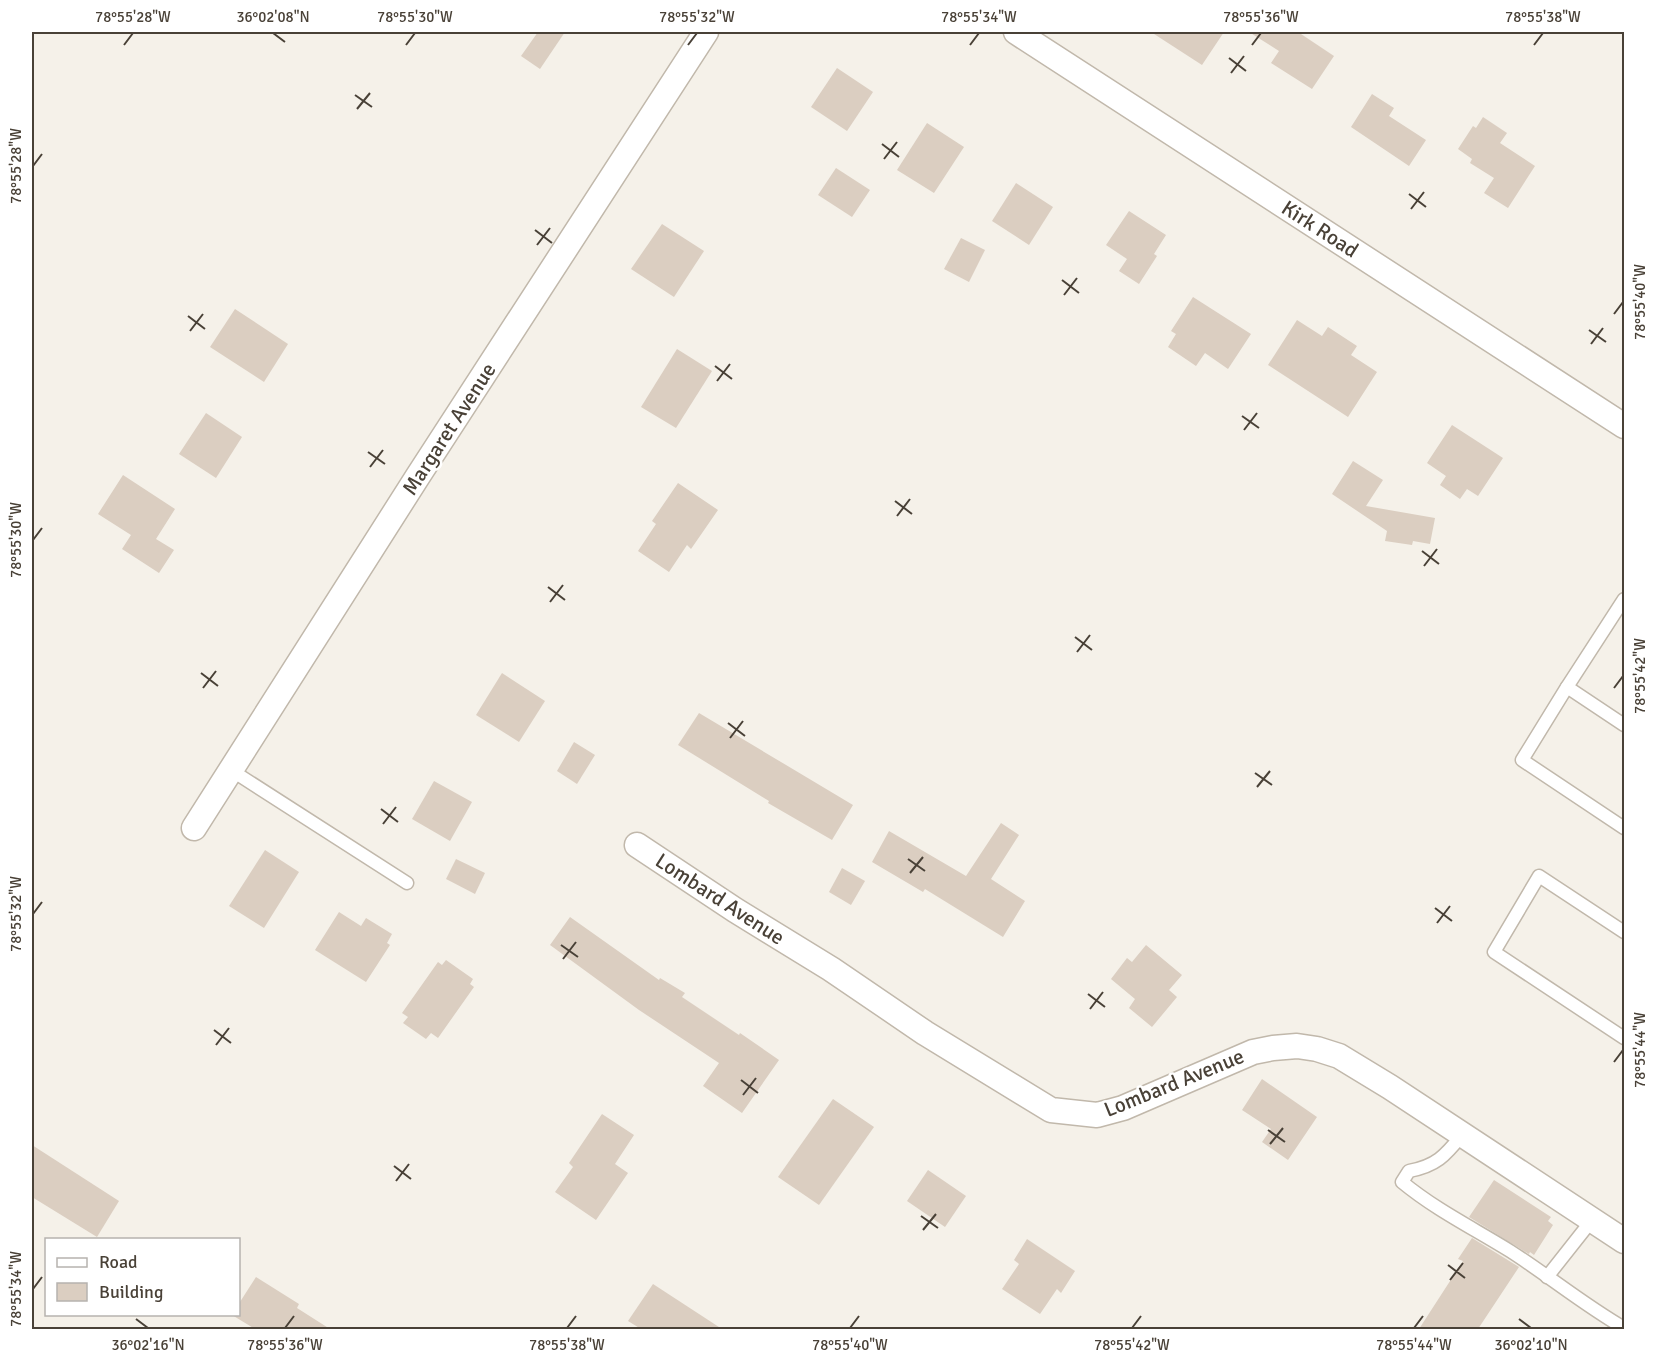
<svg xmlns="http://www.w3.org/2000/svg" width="1656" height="1361" viewBox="0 0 1656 1361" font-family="Signika,sans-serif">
<rect width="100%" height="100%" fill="#f5f1e9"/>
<g fill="#dbcec1">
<path d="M 538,32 L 565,32 L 540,69 L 521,56 Z"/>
<path d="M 1151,32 L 1224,32 L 1202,65 Z"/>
<path d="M 1249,32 L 1298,32 L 1334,56 L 1312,89 L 1271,63 L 1279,51 Z"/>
<path d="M 837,68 L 873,92 L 847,131 L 811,107 Z"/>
<path d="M 1372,94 L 1394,108 L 1389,116 L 1426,140 L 1409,166 L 1351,127 Z"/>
<path d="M 1483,117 L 1507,133 L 1500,143 L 1535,166 L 1508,208 L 1484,193 L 1494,178 L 1470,163 L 1472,159 L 1458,149 L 1473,126 L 1476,128 Z"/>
<path d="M 927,123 L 964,147 L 934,193 L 897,170 Z"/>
<path d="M 836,168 L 870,190 L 852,217 L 818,195 Z"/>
<path d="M 1016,183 L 1053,207 L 1029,245 L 992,221 Z"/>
<path d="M 1129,211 L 1166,235 L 1154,254 L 1157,256 L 1139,284 L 1119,271 L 1127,259 L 1106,245 Z"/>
<path d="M 662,224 L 704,251 L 674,297 L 631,269 Z"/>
<path d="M 961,238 L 985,250 L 969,282 L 944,269 Z"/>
<path d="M 1193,297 L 1251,334 L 1228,369 L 1205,353 L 1196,366 L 1168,347 L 1176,334 L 1171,331 Z"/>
<path d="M 235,309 L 288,344 L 264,382 L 210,347 Z"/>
<path d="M 1297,320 L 1322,336 L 1328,327 L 1357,346 L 1351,355 L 1377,372 L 1348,417 L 1268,365 Z"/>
<path d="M 677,349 L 712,371 L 676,428 L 641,407 Z"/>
<path d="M 206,413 L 242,437 L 216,478 L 179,454 Z"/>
<path d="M 1452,425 L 1503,458 L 1478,496 L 1467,489 L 1460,499 L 1440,485 L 1446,476 L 1427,463 Z"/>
<path d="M 1353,461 L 1383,480 L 1366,506 L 1435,518 L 1430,544 L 1413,541 L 1412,545 L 1385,541 L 1387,531 L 1332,494 Z"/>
<path d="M 123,475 L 175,509 L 156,539 L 174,550 L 159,573 L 122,549 L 131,535 L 98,514 Z"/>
<path d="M 678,483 L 718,510 L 691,549 L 687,545 L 669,572 L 638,551 L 656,524 L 652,521 Z"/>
<path d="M 502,673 L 545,701 L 519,742 L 476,715 Z"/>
<path d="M 699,713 L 853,805 L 832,840 L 768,803 L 769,801 L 678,745 Z"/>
<path d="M 574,742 L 595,755 L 577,784 L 557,771 Z"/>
<path d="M 434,781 L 472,802 L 450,841 L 412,819 Z"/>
<path d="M 1001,823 L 1019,835 L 991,879 L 1025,901 L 1003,937 L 925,889 L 923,892 L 872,862 L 889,831 L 966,876 Z"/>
<path d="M 265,850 L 299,872 L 264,928 L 229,906 Z"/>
<path d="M 456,859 L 485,873 L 475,894 L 446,879 Z"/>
<path d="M 842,868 L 865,881 L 851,905 L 829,892 Z"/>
<path d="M 339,912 L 361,926 L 366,918 L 392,934 L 387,943 L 390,945 L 366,982 L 315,950 Z"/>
<path d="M 570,917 L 659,980 L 660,978 L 685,993 L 682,997 L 739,1035 L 740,1033 L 779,1060 L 742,1113 L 703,1086 L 719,1063 L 639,1010 L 550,945 Z"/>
<path d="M 1146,945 L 1182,975 L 1169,990 L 1177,997 L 1152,1027 L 1129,1008 L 1135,999 L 1111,979 L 1127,958 L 1132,962 Z"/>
<path d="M 446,960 L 473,979 L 470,984 L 474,987 L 438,1038 L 431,1033 L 426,1039 L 403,1023 L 408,1017 L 402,1013 L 438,962 L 442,965 Z"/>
<path d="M 1262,1079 L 1317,1117 L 1288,1160 L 1262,1142 L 1271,1129 L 1242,1110 Z"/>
<path d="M 833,1099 L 874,1127 L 819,1205 L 778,1177 Z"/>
<path d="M 602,1114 L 634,1135 L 615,1164 L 628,1173 L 596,1220 L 555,1192 L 573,1167 L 569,1163 Z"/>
<path d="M 32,1145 L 119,1201 L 97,1237 L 32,1197 Z"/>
<path d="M 928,1170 L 966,1196 L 945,1227 L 907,1201 Z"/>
<path d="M 1494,1180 L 1551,1217 L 1548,1221 L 1553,1225 L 1534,1255 L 1530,1252 L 1529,1254 L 1469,1217 Z"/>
<path d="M 1472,1238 L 1519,1267 L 1478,1329 L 1419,1329 L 1463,1261 L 1458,1259 Z"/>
<path d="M 1027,1239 L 1075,1271 L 1061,1293 L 1057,1289 L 1040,1314 L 1002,1289 L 1019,1264 L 1014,1260 Z"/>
<path d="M 256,1277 L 299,1304 L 297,1308 L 330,1329 L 255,1329 L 232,1315 L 238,1314 L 238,1305 Z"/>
<path d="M 653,1284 L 722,1329 L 641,1329 L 628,1321 Z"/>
</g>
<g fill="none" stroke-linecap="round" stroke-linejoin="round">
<g stroke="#c1b8ab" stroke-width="15">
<g id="lane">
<path d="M 1567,687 L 1624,599"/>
<path d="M 1624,725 L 1567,687 L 1522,760 L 1624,828"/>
<path d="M 231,770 L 407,883"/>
<path d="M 1624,932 L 1539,876 L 1494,952 L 1624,1038"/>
<path d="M 1462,1135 C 1445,1156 1436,1166 1409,1171 L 1402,1182 C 1436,1210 1473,1228 1510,1251 C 1549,1276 1584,1305 1624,1328"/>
<path d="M 1547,1277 L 1592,1220"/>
</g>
</g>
<g stroke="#c1b8ab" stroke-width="27">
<g id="street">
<path d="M 1016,32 L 1624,426"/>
<path d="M 194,828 L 418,476 L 706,32"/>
<path d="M 637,845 L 735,910 L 831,969 L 925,1033 L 1051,1110 L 1097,1115 L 1123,1108 L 1253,1052 L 1273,1048 L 1297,1046 L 1317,1049 L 1339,1056 L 1390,1087 L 1624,1241"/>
</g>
</g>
<use href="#lane" stroke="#fff" stroke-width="12"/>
<use href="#street" stroke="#fff" stroke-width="24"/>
</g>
<path fill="none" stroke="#494137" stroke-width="2" d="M 273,33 L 285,42M 124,45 L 133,33M 406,45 L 415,33M 688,45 L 697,33M 970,45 L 979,33M 1252,45 L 1261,33M 1534,45 L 1543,33M 1229,58 L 1246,71M 1231,73 L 1244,56M 355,95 L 372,107M 357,109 L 370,93M 882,144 L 899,157M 884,159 L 897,142M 33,166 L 42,154M 1409,194 L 1426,207M 1411,209 L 1424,192M 535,230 L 552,243M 537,245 L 550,228M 1062,280 L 1079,293M 1064,295 L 1077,278M 1614,314 L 1623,302M 188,316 L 205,329M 1589,330 L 1606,342M 190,331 L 203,314M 1591,344 L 1603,328M 715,366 L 732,379M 717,381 L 730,364M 1242,416 L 1259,428M 1244,430 L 1257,413M 368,452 L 385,464M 370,467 L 383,450M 895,501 L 912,514M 897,516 L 910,499M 33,540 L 42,528M 1422,551 L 1439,564M 1424,566 L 1437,549M 548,587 L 565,600M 550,602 L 563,585M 1075,637 L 1092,650M 1077,652 L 1090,635M 201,673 L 218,686M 203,688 L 216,671M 1614,688 L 1623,676M 728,723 L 745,736M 730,738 L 743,721M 1255,773 L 1272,785M 1257,787 L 1270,771M 381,809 L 398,822M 383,824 L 396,807M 908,859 L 925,871M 910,873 L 923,857M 1435,908 L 1452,921M 33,914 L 42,902M 1437,923 L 1450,906M 561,945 L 578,957M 563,959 L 576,942M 1088,994 L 1105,1007M 1090,1009 L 1103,992M 214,1030 L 231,1043M 216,1045 L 229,1028M 1614,1062 L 1623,1050M 741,1080 L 758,1093M 743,1095 L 756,1078M 1268,1130 L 1285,1142M 1270,1144 L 1283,1128M 394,1166 L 411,1179M 396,1181 L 409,1164M 921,1216 L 938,1228M 923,1230 L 936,1214M 1448,1265 L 1465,1278M 1450,1280 L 1463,1263M 33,1289 L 42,1277M 136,1319 L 148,1328M 1519,1319 L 1531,1328M 285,1328 L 294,1316M 567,1328 L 576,1316M 850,1328 L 859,1316M 1132,1328 L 1141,1316M 1414,1328 L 1423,1316"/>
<g text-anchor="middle" stroke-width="5" stroke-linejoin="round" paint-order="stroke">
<g font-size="21" fill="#494137" stroke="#fff">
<text transform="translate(1320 229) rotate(33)" y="7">Kirk Road</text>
<text transform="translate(449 429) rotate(-57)" y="7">Margaret Avenue</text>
<text transform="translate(720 899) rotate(33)" y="7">Lombard Avenue</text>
<text transform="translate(1174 1083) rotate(-22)" y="7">Lombard Avenue</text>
</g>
</g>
<rect width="1656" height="1361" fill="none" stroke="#ffffff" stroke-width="66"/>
<rect x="45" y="1238" width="195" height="78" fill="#ffffff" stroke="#b6b3af" stroke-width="1.5"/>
<rect x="57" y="1258" width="30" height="9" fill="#ffffff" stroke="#b6b3af" stroke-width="1.5"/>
<text x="99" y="1268" font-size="18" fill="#494137">Road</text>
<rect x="57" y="1283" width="30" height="18" fill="#dbcec1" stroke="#b6b3af" stroke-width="1.5"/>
<text x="99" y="1298" font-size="18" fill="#494137">Building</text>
<rect x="33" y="33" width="1590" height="1295" fill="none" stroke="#494137" stroke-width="2"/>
<g font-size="15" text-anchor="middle" fill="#494137">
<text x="133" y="22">78°55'28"W</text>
<text x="273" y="22">36°02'08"N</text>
<text x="415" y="22">78°55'30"W</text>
<text x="697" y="22">78°55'32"W</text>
<text x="979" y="22">78°55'34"W</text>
<text x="1261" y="22">78°55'36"W</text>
<text x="1543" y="22">78°55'38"W</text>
<text transform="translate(16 166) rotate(-90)" y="5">78°55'28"W</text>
<text transform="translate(1640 302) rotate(-90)" y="5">78°55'40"W</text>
<text transform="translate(16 540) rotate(-90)" y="5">78°55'30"W</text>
<text transform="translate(1640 676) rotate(-90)" y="5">78°55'42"W</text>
<text transform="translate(16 914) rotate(-90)" y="5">78°55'32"W</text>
<text transform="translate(1640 1050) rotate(-90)" y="5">78°55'44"W</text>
<text transform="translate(16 1289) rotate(-90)" y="5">78°55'34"W</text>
<text x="148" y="1350">36°02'16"N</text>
<text x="285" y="1350">78°55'36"W</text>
<text x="567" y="1350">78°55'38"W</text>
<text x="850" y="1350">78°55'40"W</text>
<text x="1132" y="1350">78°55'42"W</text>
<text x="1414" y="1350">78°55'44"W</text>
<text x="1531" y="1350">36°02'10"N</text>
</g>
</svg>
